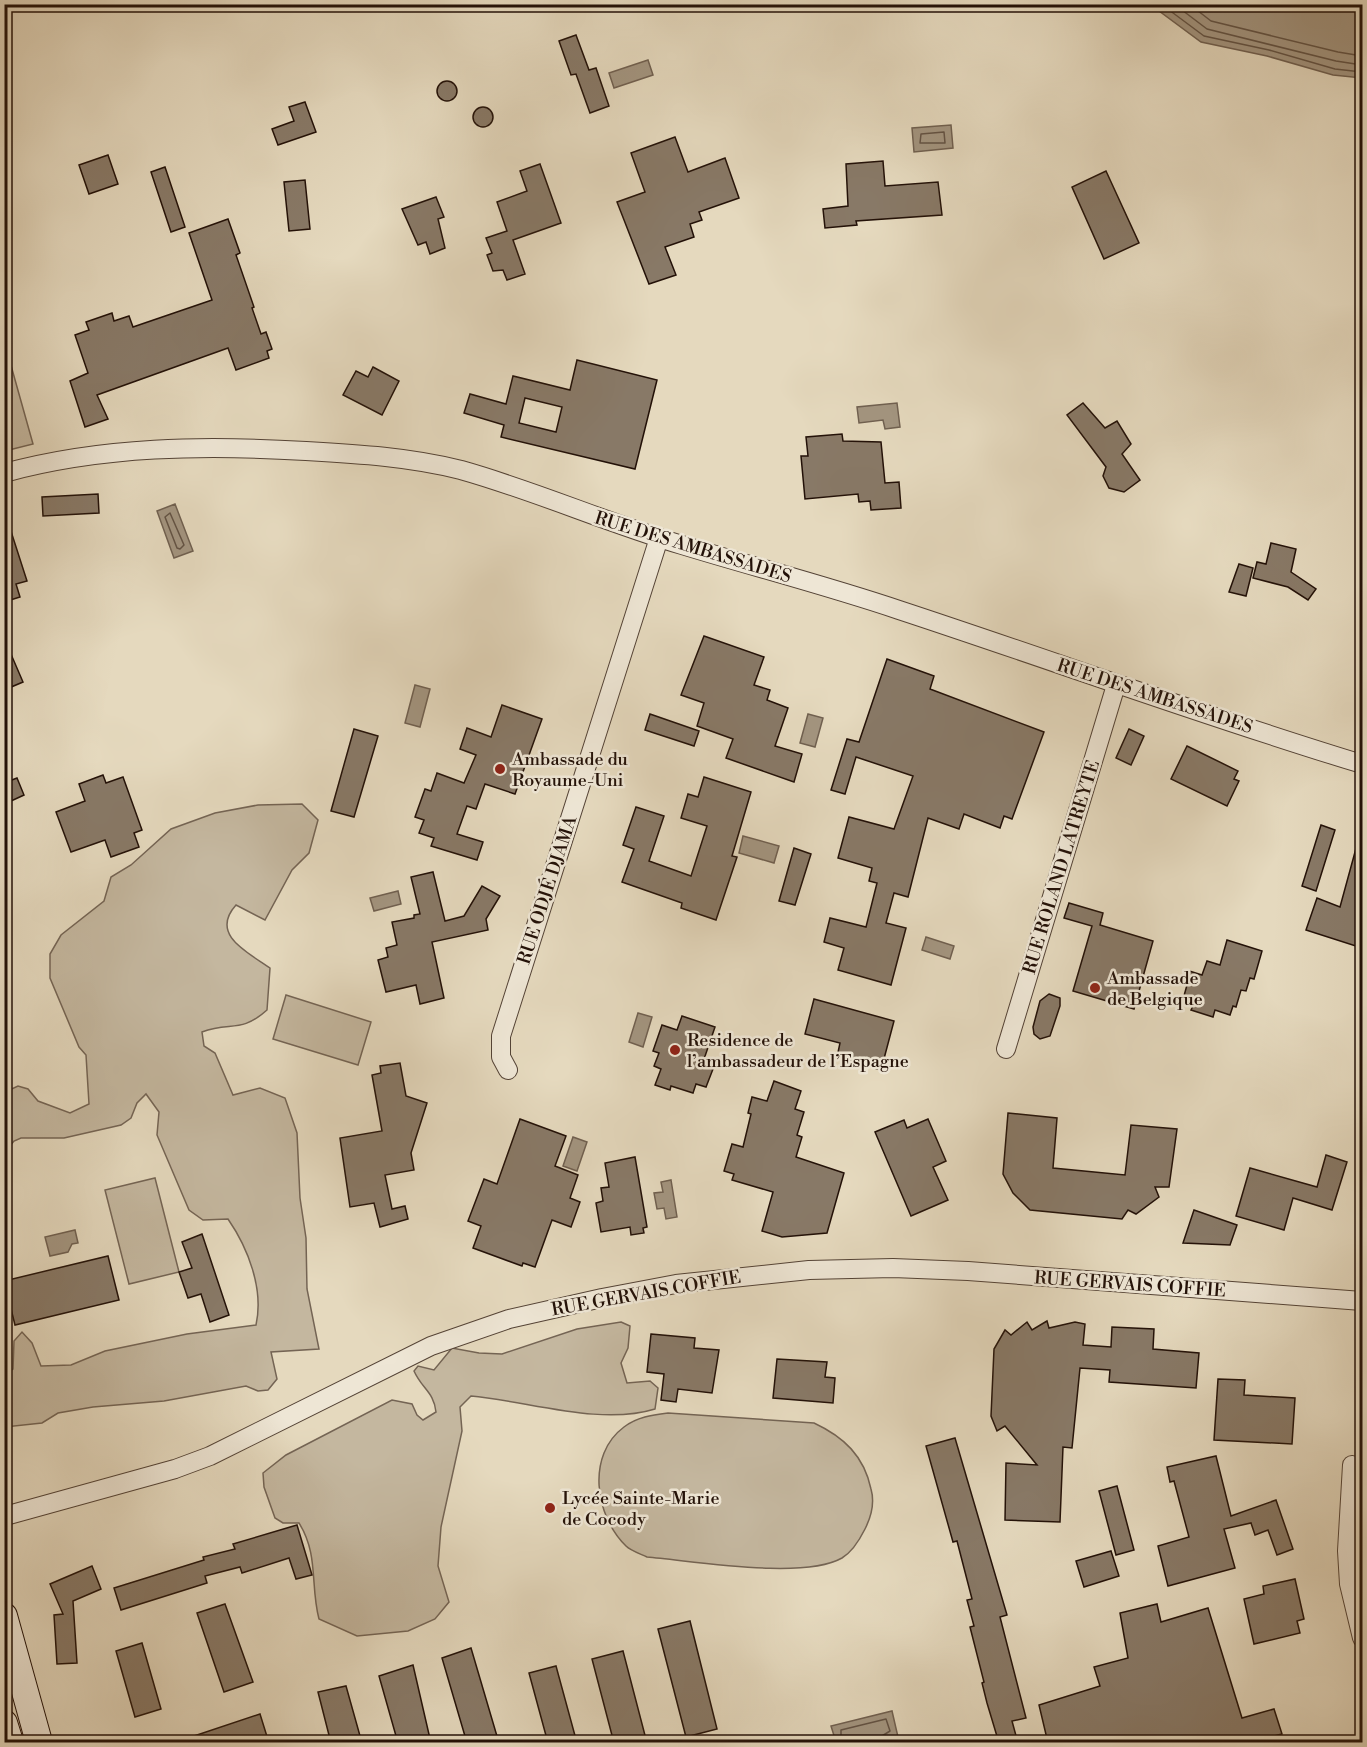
<svg xmlns="http://www.w3.org/2000/svg" width="1367" height="1747" viewBox="0 0 1367 1747" font-family="'Libre Bodoni',serif">
<rect width="100%" height="100%" fill="#e5d9be"/>
<filter id="stains"><feTurbulence type="fractalNoise" baseFrequency=".00333" numOctaves="4"/><feColorMatrix values="0 0 0 0 .2 0 0 0 0 .09 0 0 0 0 .02 0 0 0 .5 -.17"/></filter>
<radialGradient id="worn" r=".72"><stop offset=".6" stop-color="#630" stop-opacity="0"/><stop offset="1" stop-color="#630" stop-opacity=".3"/></radialGradient>
<g fill="#c4b79f" stroke="#746454" stroke-width="1.5">
<path d="M 5,344 L 33,444 L 5,451 L 4,451 Z"/>
<path d="M 302,804 L 318,820 L 309,853 L 292,870 L 265,920 L 236,905 C 209,935 249,953 270,968 L 267,1010 C 240,1034 231,1021 202,1032 L 204,1046 L 215,1053 L 233,1095 L 260,1088 L 285,1098 L 297,1133 L 300,1198 L 306,1238 L 307,1289 L 319,1349 L 271,1352 L 277,1379 L 268,1390 L 258,1391 L 246,1386 L 164,1401 L 93,1407 L 58,1413 L 42,1423 L 5,1427 L 5,1374 L 13,1369 L 14,1341 L 22,1332 L 32,1343 L 41,1366 L 71,1365 L 105,1351 L 187,1334 L 256,1325 C 264,1289 248,1248 228,1219 L 203,1220 L 189,1210 L 157,1135 L 159,1112 L 146,1094 L 137,1103 L 131,1118 L 121,1125 L 64,1138 L 21,1138 L 14,1141 L 5,1152 L 5,1092 L 18,1086 L 28,1089 L 38,1101 L 70,1113 L 89,1104 L 86,1055 L 79,1047 L 50,978 L 50,954 L 61,935 L 104,901 L 111,877 L 131,865 L 171,829 L 215,813 L 258,805 Z"/>
<path d="M 286,995 L 371,1022 L 358,1065 L 273,1039 Z"/>
<path d="M 155,1178 L 179,1272 L 129,1284 L 105,1190 Z"/>
<path d="M 621,1322 L 630,1326 L 628,1348 L 621,1363 L 627,1383 L 650,1381 L 658,1388 L 655,1409 C 600,1426 528,1401 471,1396 L 460,1407 L 462,1431 L 441,1527 L 438,1566 L 449,1602 L 435,1619 L 408,1631 L 357,1636 L 319,1619 C 310,1585 319,1555 299,1523 L 283,1523 L 275,1518 L 264,1487 L 263,1473 L 286,1455 L 392,1400 L 412,1404 L 417,1415 L 423,1420 L 436,1412 C 434,1392 422,1389 414,1371 L 418,1366 L 434,1370 L 452,1348 L 479,1353 L 502,1354 L 577,1329 Z"/>
<path d="M 668,1413 L 814,1423 C 844,1437 864,1456 871,1489 C 875,1503 871,1517 865,1529 C 860,1539 852,1552 842,1558 C 803,1580 695,1561 647,1557 C 641,1554 631,1551 626,1546 C 595,1516 586,1455 624,1427 C 637,1417 652,1415 668,1413 Z"/>
</g>
<g fill="#a39580" stroke="#706050" stroke-width="1.5">
<path d="M 1151,5 L 1362,5 L 1362,78 L 1333,75 L 1267,56 L 1201,42 Z"/>
<path d="M 648,60 L 653,75 L 614,88 L 609,73 Z"/>
<path d="M 951,125 L 953,148 L 914,152 L 912,128 Z"/>
<path d="M 897,403 L 900,427 L 885,429 L 883,420 L 859,423 L 857,407 Z"/>
<path d="M 175,504 L 193,551 L 174,558 L 157,511 Z"/>
<path d="M 415,685 L 430,689 L 420,727 L 405,723 Z"/>
<path d="M 808,714 L 823,718 L 815,747 L 800,743 Z"/>
<path d="M 743,836 L 779,846 L 774,863 L 739,853 Z"/>
<path d="M 398,891 L 401,904 L 374,911 L 370,898 Z"/>
<path d="M 926,937 L 954,946 L 950,959 L 922,950 Z"/>
<path d="M 638,1013 L 652,1017 L 643,1047 L 629,1042 Z"/>
<path d="M 573,1137 L 587,1142 L 577,1171 L 563,1166 Z"/>
<path d="M 671,1180 L 677,1217 L 666,1219 L 664,1208 L 657,1209 L 654,1193 L 663,1192 L 661,1182 Z"/>
<path d="M 75,1230 L 78,1243 L 72,1244 L 68,1252 L 50,1256 L 45,1237 Z"/>
<path d="M 892,1711 L 898,1737 L 875,1742 L 836,1742 L 831,1726 Z"/>
</g>
<g fill="none" stroke-linecap="round" stroke-linejoin="round">
<g stroke="#635344" stroke-width="1.5">
<path d="M 1161,4 L 1204,36 L 1269,50 L 1335,69 L 1362,72"/>
<path d="M 1174,4 L 1207,29 L 1336,61 L 1362,65"/>
<path d="M 1189,4 L 1211,21 L 1338,52 L 1362,56"/>
<path d="M 944,132 L 945,143 L 920,143 L 921,134 Z"/>
<path d="M 170,513 L 184,545 L 180,549 L 177,548 L 165,517 Z"/>
<path d="M 841,1742 L 841,1730 L 886,1719 L 890,1731 L 882,1736 L 881,1742"/>
</g>
</g>
<g fill="#887967" stroke="#231108" stroke-width="1.5" fill-rule="evenodd">
<path d="M 576,35 L 589,70 L 596,68 L 609,106 L 590,113 L 576,74 L 571,75 L 559,41 Z"/>
<circle cx="447" cy="91" r="10"/>
<path d="M 305,102 L 316,132 L 278,145 L 272,129 L 294,121 L 289,107 Z"/>
<circle cx="483" cy="117" r="10"/>
<path d="M 675,137 L 688,172 L 725,158 L 739,198 L 699,212 L 702,220 L 690,224 L 694,237 L 665,247 L 676,275 L 649,284 L 617,202 L 645,192 L 631,153 Z"/>
<path d="M 108,155 L 118,184 L 89,194 L 79,165 Z"/>
<path d="M 883,161 L 885,186 L 938,182 L 942,215 L 856,221 L 857,225 L 825,228 L 823,209 L 848,206 L 846,164 Z"/>
<path d="M 540,164 L 561,223 L 513,240 L 525,274 L 507,280 L 503,270 L 493,271 L 487,255 L 492,253 L 486,238 L 507,231 L 497,202 L 527,191 L 520,171 Z"/>
<path d="M 165,167 L 185,227 L 171,232 L 151,172 Z"/>
<path d="M 1106,171 L 1139,243 L 1104,259 L 1072,187 Z"/>
<path d="M 305,180 L 310,229 L 289,231 L 284,182 Z"/>
<path d="M 436,197 L 444,217 L 438,219 L 445,248 L 430,254 L 426,242 L 418,245 L 402,209 Z"/>
<path d="M 228,219 L 240,253 L 236,255 L 254,307 L 252,308 L 261,334 L 266,332 L 272,349 L 267,351 L 269,358 L 236,370 L 228,348 L 97,395 L 108,419 L 85,427 L 70,381 L 88,373 L 75,335 L 89,330 L 86,322 L 112,313 L 114,321 L 129,316 L 133,327 L 212,300 L 189,233 Z"/>
<path d="M 577,360 L 657,380 L 635,469 L 501,437 L 504,425 L 464,413 L 470,394 L 506,404 L 513,376 L 570,390 ZM 525,398 L 562,407 L 556,432 L 519,423 Z"/>
<path d="M 373,367 L 399,381 L 382,415 L 343,395 L 356,371 L 368,377 Z"/>
<path d="M 1083,403 L 1105,428 L 1117,421 L 1131,444 L 1122,454 L 1140,480 L 1124,492 L 1109,488 L 1103,476 L 1106,467 L 1067,415 Z"/>
<path d="M 842,434 L 843,441 L 881,442 L 885,483 L 899,482 L 901,508 L 871,510 L 870,501 L 859,502 L 858,494 L 805,499 L 801,456 L 808,456 L 806,437 Z"/>
<path d="M 98,494 L 99,513 L 43,516 L 42,497 Z"/>
<path d="M 4,522 L 8,522 L 27,581 L 16,584 L 20,597 L 4,602 Z"/>
<path d="M 1271,543 L 1296,549 L 1291,572 L 1316,589 L 1308,600 L 1288,587 L 1253,578 L 1257,562 L 1266,564 Z"/>
<path d="M 1239,564 L 1253,568 L 1246,596 L 1229,592 Z"/>
<path d="M 704,636 L 764,657 L 754,685 L 770,690 L 767,700 L 788,708 L 775,746 L 802,754 L 794,782 L 726,758 L 733,739 L 697,726 L 704,703 L 681,695 Z"/>
<path d="M 4,638 L 23,682 L 4,690 Z"/>
<path d="M 887,659 L 934,676 L 930,689 L 1044,732 L 1012,819 L 1004,816 L 1000,828 L 964,814 L 959,829 L 928,818 L 908,897 L 894,893 L 886,923 L 906,928 L 891,985 L 838,970 L 844,948 L 824,942 L 830,918 L 866,927 L 877,883 L 869,881 L 872,868 L 838,858 L 849,817 L 894,829 L 913,776 L 856,757 L 845,794 L 831,790 L 847,739 L 859,742 Z"/>
<path d="M 502,705 L 542,719 L 515,794 L 485,784 L 476,809 L 467,806 L 457,834 L 483,842 L 477,860 L 431,846 L 434,838 L 419,833 L 424,820 L 415,817 L 425,789 L 431,791 L 437,773 L 464,783 L 476,755 L 460,749 L 467,728 L 491,737 Z"/>
<path d="M 650,714 L 699,731 L 694,746 L 645,730 Z"/>
<path d="M 354,729 L 378,736 L 354,817 L 331,811 Z"/>
<path d="M 1129,729 L 1144,736 L 1131,765 L 1116,758 Z"/>
<path d="M 1187,746 L 1238,771 L 1234,779 L 1239,781 L 1227,806 L 1171,779 Z"/>
<path d="M 103,775 L 106,783 L 123,777 L 142,830 L 134,833 L 139,847 L 111,857 L 105,840 L 71,852 L 56,812 L 85,801 L 79,784 Z"/>
<path d="M 704,777 L 751,792 L 732,856 L 737,857 L 716,920 L 681,908 L 682,903 L 622,882 L 634,849 L 623,845 L 636,807 L 664,816 L 649,861 L 691,876 L 707,826 L 681,818 L 688,794 L 698,797 Z"/>
<path d="M 17,778 L 24,795 L 9,802 L 4,783 Z"/>
<path d="M 1321,825 L 1335,830 L 1316,891 L 1302,886 Z"/>
<path d="M 1358,841 L 1362,841 L 1362,948 L 1306,930 L 1317,898 L 1340,907 Z"/>
<path d="M 794,848 L 811,854 L 795,905 L 779,901 Z"/>
<path d="M 433,872 L 445,921 L 464,916 L 482,886 L 500,896 L 486,919 L 488,930 L 432,942 L 444,998 L 420,1004 L 416,985 L 386,992 L 378,960 L 388,957 L 386,948 L 397,945 L 392,922 L 414,918 L 414,915 L 420,914 L 411,877 Z"/>
<path d="M 1069,903 L 1103,913 L 1100,925 L 1153,941 L 1134,1009 L 1073,991 L 1092,926 L 1064,918 Z"/>
<path d="M 1227,940 L 1262,951 L 1254,979 L 1250,978 L 1246,991 L 1241,990 L 1236,1007 L 1233,1006 L 1230,1015 L 1215,1010 L 1213,1017 L 1191,1010 L 1193,1006 L 1182,1003 L 1187,985 L 1182,984 L 1186,970 L 1202,975 L 1207,961 L 1220,965 Z"/>
<path d="M 1049,994 L 1060,998 L 1060,1006 L 1050,1036 L 1040,1039 L 1034,1034 L 1033,1027 L 1040,1001 Z"/>
<path d="M 814,999 L 894,1021 L 881,1070 L 837,1057 L 840,1043 L 805,1034 Z"/>
<path d="M 682,1016 L 715,1027 L 702,1065 L 713,1069 L 706,1087 L 696,1084 L 693,1093 L 671,1086 L 670,1090 L 655,1085 L 661,1069 L 654,1066 L 659,1053 L 653,1051 L 662,1025 L 677,1030 Z"/>
<path d="M 400,1063 L 406,1096 L 427,1103 L 411,1153 L 414,1170 L 385,1175 L 392,1209 L 405,1206 L 408,1219 L 380,1227 L 374,1203 L 350,1207 L 340,1138 L 382,1131 L 372,1075 L 381,1073 L 380,1066 Z"/>
<path d="M 774,1081 L 801,1091 L 795,1109 L 804,1112 L 797,1135 L 802,1137 L 796,1157 L 844,1173 L 827,1233 L 782,1237 L 762,1231 L 773,1192 L 732,1180 L 734,1174 L 724,1171 L 732,1144 L 743,1147 L 751,1114 L 748,1113 L 752,1097 L 767,1101 Z"/>
<path d="M 1008,1113 L 1057,1118 L 1053,1168 L 1125,1175 L 1131,1125 L 1177,1129 L 1169,1187 L 1155,1187 L 1159,1197 L 1136,1214 L 1128,1210 L 1122,1219 L 1030,1210 L 1013,1193 L 1003,1174 Z"/>
<path d="M 520,1119 L 566,1136 L 555,1166 L 578,1175 L 570,1198 L 580,1202 L 571,1227 L 552,1220 L 535,1267 L 523,1263 L 522,1266 L 473,1248 L 481,1226 L 468,1221 L 484,1179 L 497,1184 Z"/>
<path d="M 928,1119 L 946,1161 L 933,1167 L 948,1200 L 911,1216 L 875,1132 L 904,1120 L 907,1128 Z"/>
<path d="M 1326,1155 L 1347,1162 L 1332,1210 L 1293,1198 L 1284,1230 L 1236,1216 L 1250,1168 L 1317,1187 Z"/>
<path d="M 635,1157 L 647,1227 L 643,1228 L 644,1233 L 631,1235 L 630,1227 L 601,1232 L 596,1203 L 603,1201 L 601,1188 L 609,1187 L 605,1163 Z"/>
<path d="M 1194,1210 L 1237,1225 L 1230,1245 L 1183,1243 Z"/>
<path d="M 202,1234 L 229,1315 L 210,1322 L 201,1294 L 188,1298 L 179,1272 L 192,1268 L 182,1242 Z"/>
<path d="M 108,1256 L 119,1300 L 15,1325 L 4,1281 Z"/>
<path d="M 1047,1321 L 1049,1328 L 1075,1322 L 1085,1324 L 1083,1345 L 1111,1347 L 1112,1327 L 1154,1329 L 1153,1349 L 1199,1353 L 1196,1388 L 1109,1382 L 1110,1370 L 1080,1368 L 1072,1448 L 1063,1447 L 1060,1522 L 1005,1520 L 1006,1463 L 1037,1465 L 1005,1426 L 997,1431 L 991,1416 L 994,1349 L 1005,1330 L 1011,1335 L 1027,1322 L 1032,1330 Z"/>
<path d="M 651,1334 L 695,1338 L 694,1348 L 719,1350 L 712,1393 L 678,1389 L 676,1402 L 661,1400 L 664,1374 L 647,1372 Z"/>
<path d="M 777,1359 L 827,1362 L 825,1377 L 835,1378 L 833,1403 L 773,1398 Z"/>
<path d="M 1218,1379 L 1245,1380 L 1244,1395 L 1295,1398 L 1292,1444 L 1214,1440 Z"/>
<path d="M 955,1438 L 1007,1615 L 1000,1617 L 1026,1718 L 1012,1721 L 1018,1743 L 999,1743 L 987,1703 L 982,1683 L 984,1682 L 970,1627 L 974,1626 L 967,1600 L 972,1599 L 957,1541 L 953,1542 L 926,1446 Z"/>
<path d="M 1216,1456 L 1231,1516 L 1276,1500 L 1293,1549 L 1277,1555 L 1268,1530 L 1255,1535 L 1251,1523 L 1224,1529 L 1235,1568 L 1168,1586 L 1158,1546 L 1189,1537 L 1174,1481 L 1170,1482 L 1167,1467 Z"/>
<path d="M 1117,1486 L 1134,1550 L 1116,1555 L 1099,1491 Z"/>
<path d="M 297,1525 L 312,1575 L 296,1579 L 289,1558 L 242,1573 L 240,1567 L 205,1576 L 207,1583 L 121,1610 L 114,1588 L 204,1560 L 203,1557 L 235,1549 L 233,1544 Z"/>
<path d="M 1111,1551 L 1119,1576 L 1084,1587 L 1076,1561 Z"/>
<path d="M 92,1566 L 101,1589 L 73,1601 L 77,1663 L 57,1664 L 54,1615 L 63,1614 L 50,1584 Z"/>
<path d="M 1295,1579 L 1304,1619 L 1297,1621 L 1300,1633 L 1254,1644 L 1244,1599 L 1264,1594 L 1263,1586 Z"/>
<path d="M 225,1604 L 253,1682 L 224,1692 L 197,1613 Z"/>
<path d="M 1157,1604 L 1161,1622 L 1208,1608 L 1242,1718 L 1274,1709 L 1282,1734 L 1270,1737 L 1272,1743 L 1048,1743 L 1039,1705 L 1100,1686 L 1094,1667 L 1128,1658 L 1120,1613 Z"/>
<path d="M 690,1621 L 717,1729 L 686,1737 L 658,1629 Z"/>
<path d="M 142,1643 L 161,1709 L 135,1717 L 116,1651 Z"/>
<path d="M 471,1648 L 499,1743 L 467,1743 L 442,1658 Z"/>
<path d="M 623,1651 L 647,1743 L 614,1743 L 592,1659 Z"/>
<path d="M 413,1665 L 431,1743 L 398,1743 L 379,1676 Z"/>
<path d="M 556,1666 L 577,1743 L 548,1743 L 529,1673 Z"/>
<path d="M 346,1686 L 362,1743 L 331,1743 L 318,1692 Z"/>
<path d="M 260,1714 L 269,1743 L 183,1743 L 182,1740 Z"/>
</g>
<g fill="none" stroke-linecap="round" stroke-linejoin="round">
<g stroke="#544336" stroke-width="20">
<g id="minor">
<path d="M 4,473 C 103,446 205,445 306,451 C 358,454 410,457 461,470 C 536,491 607,523 682,545 C 754,567 828,586 899,610 C 1054,661 1207,717 1362,764"/>
<path d="M 1006,1049 L 1116,685"/>
<path d="M 508,1070 L 501,1057 L 501,1036 L 659,538"/>
<path d="M 1352,1465 L 1347,1551 L 1349,1584 L 1362,1638"/>
<path d="M 5,1516 L 175,1469 L 210,1456 L 431,1346 L 509,1319 L 602,1298 L 676,1284 L 809,1270 L 893,1268 L 968,1271 L 1362,1301"/>
</g>
</g>
<g stroke="#231108" stroke-width="28">
<g id="secondary">
<path d="M 4,1616 L 39,1742"/>
<path d="M 4,1723 L 10,1742"/>
</g>
</g>
<use href="#minor" stroke="#eee6d5" stroke-width="18"/>
<use href="#secondary" stroke="#eee6d5" stroke-width="26"/>
</g>
<g fill="#8f2418" stroke="#eee6d5" stroke-width="2">
<circle cx="500" cy="769" r="6"/>
<circle cx="1095" cy="988" r="6"/>
<circle cx="675" cy="1050" r="6"/>
<circle cx="550" cy="1508" r="6"/>
</g>
<g text-anchor="middle" stroke-width="5" stroke-linejoin="round" paint-order="stroke">
<g font-size="18" fill="#231108" stroke="#eee6d5">
<text transform="translate(693 547) rotate(17)" y="6">RUE DES AMBASSADES</text>
<text transform="translate(1155 696) rotate(18)" y="6">RUE DES AMBASSADES</text>
<text transform="translate(1061 867) rotate(-73)" y="6">RUE ROLAND LATREYTE</text>
<text transform="translate(547 890) rotate(-72)" y="6">RUE ODJÉ DJAMA</text>
<text transform="translate(1130 1284) rotate(4)" y="6">RUE GERVAIS COFFIE</text>
<text transform="translate(646 1293) rotate(-10)" y="6">RUE GERVAIS COFFIE</text>
</g>
<g font-size="18" fill="#231108" stroke="#eee6d5" text-anchor="start">
<text x="512" y="765">Ambassade du<tspan x="512" dy="21">Royaume-Uni</tspan></text>
<text x="1107" y="984">Ambassade<tspan x="1107" dy="21">de Belgique</tspan></text>
<text x="687" y="1046">Residence de<tspan x="687" dy="21">l’ambassadeur de l’Espagne</tspan></text>
<text x="562" y="1504">Lycée Sainte-Marie<tspan x="562" dy="21">de Cocody</tspan></text>
</g>
</g>
<rect width="1367" height="1747" fill="none" stroke="#e5d9be" stroke-width="24"/>
<rect x="6" y="6" width="1355" height="1735" fill="none" stroke="#231108" stroke-width="3"/>
<rect x="12" y="12" width="1343" height="1723" fill="none" stroke="#231108" stroke-width="1.5"/>
<rect width="100%" height="100%" filter="url(#stains)"/>
<rect width="100%" height="100%" fill="url(#worn)"/>
</svg>
